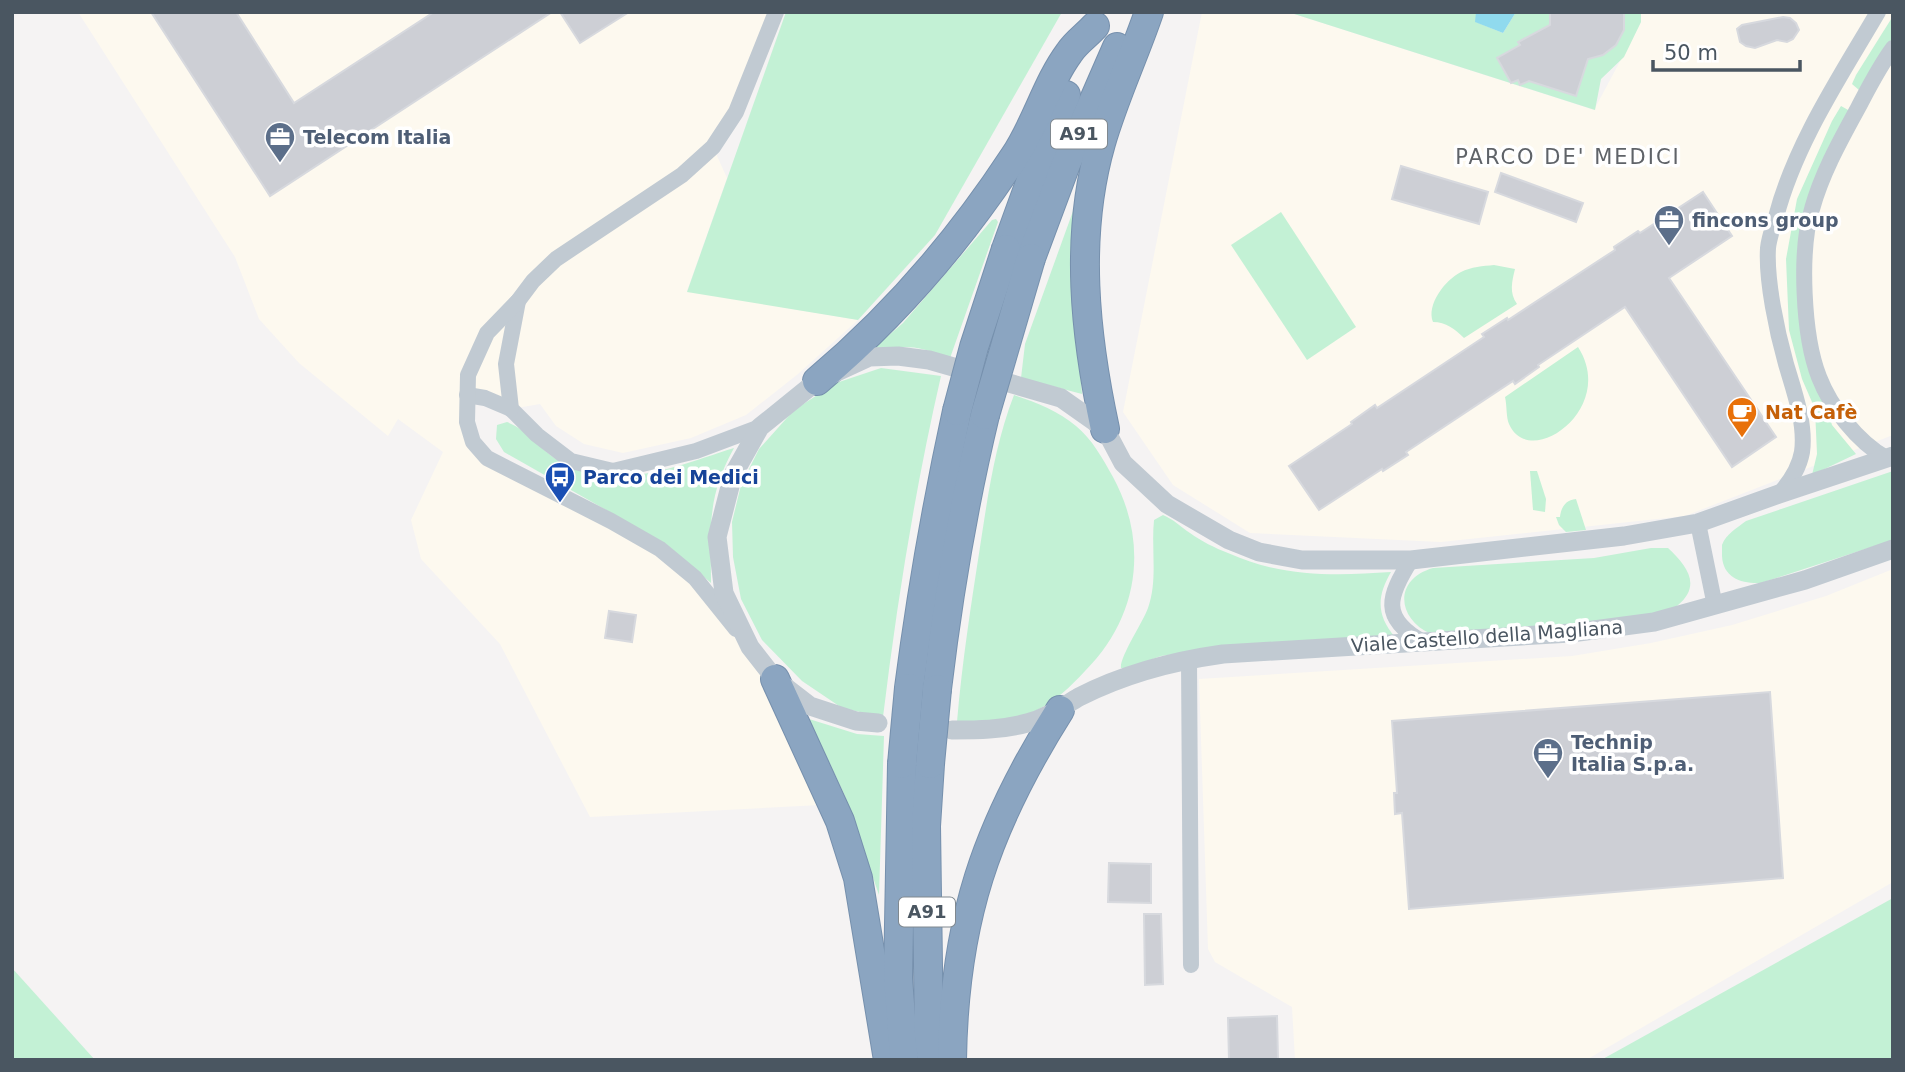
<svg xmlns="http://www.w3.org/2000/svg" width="1905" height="1072" viewBox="0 0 1905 1072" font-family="'DejaVu Sans',sans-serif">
<rect width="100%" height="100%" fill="#f5f3f3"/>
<g fill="#fdf9ef">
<path d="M 78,12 L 776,12 L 713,147 L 727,178 L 687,291 L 858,320 L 798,374 L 746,415 L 691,438 L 623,453 L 584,444 L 556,426 L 540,404 L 511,409 L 468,395 L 467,422 L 487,458 L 660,549 L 750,647 L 820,805 L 590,817 L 500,644 L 421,559 L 411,520 L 443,452 L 398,419 L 388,436 L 299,363 L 259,319 L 235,257 Z"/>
<path d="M 1202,12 L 1288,12 L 1594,110 L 1641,22 L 1641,12 L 1893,12 L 1893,435 L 1685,516 L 1441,542 L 1250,533 L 1173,485 L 1123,412 Z"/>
<path d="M 1893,569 L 1893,882 L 1586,1060 L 1295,1060 L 1292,1007 L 1215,962 L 1208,949 L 1199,679 L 1572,656 L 1651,643 L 1732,625 L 1826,596 Z"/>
</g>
<g fill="#c3f1d5">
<path d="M 786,12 L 1062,12 L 935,235 L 858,320 L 687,292 Z"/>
<path d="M 1288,12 L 1476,12 L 1476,22 L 1503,33 L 1516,12 L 1550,12 L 1549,29 L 1586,59 C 1615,53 1624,41 1624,12 L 1641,12 L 1641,22 L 1624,57 L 1601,79 L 1595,110 Z"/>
<path d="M 1893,16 L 1893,38 L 1859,90 L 1852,84 L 1856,75 Z"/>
<path d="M 1841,106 L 1850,111 L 1806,208 L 1802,324 L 1832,425 L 1856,454 L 1812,475 L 1817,454 L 1815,409 L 1802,379 L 1789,330 L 1786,259 L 1797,199 L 1832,121 Z"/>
<path d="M 1081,189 L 1075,302 L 1082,394 L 1021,378 L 1025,344 Z"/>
<path d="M 1281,212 L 1356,327 L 1307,360 L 1231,245 Z"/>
<path d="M 996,219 L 998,222 L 949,361 C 922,343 905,347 874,348 L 903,323 L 992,220 Z"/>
<path d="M 1494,265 L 1515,269 C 1512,281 1509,293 1517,304 L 1464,338 C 1455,329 1446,322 1433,322 C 1426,305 1445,280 1461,272 C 1471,267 1483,266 1494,265 Z"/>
<path d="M 1578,347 C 1618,409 1529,471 1509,424 C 1506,417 1507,405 1505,397 Z"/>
<path d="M 881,368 L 941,376 C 915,489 897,602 883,717 L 842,708 L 802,681 L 762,640 L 741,599 L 733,557 L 732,522 L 741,485 L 759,449 L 794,410 L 836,383 Z"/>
<path d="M 1014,395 C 1035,402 1059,411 1076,426 C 1092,439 1103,459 1113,477 C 1149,543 1139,617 1085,671 C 1071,686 1055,702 1035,711 C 1011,721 983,721 957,722 C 962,663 971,605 980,547 C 988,495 995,444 1014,395 Z"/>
<path d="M 507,422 C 528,430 539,449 558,460 C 619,493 673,467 734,448 C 706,499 711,528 711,583 L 666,544 L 504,452 L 496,439 L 497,425 Z"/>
<path d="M 1530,471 L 1537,471 L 1546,499 L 1545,512 L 1533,510 Z"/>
<path d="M 1893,471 L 1893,540 L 1761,583 C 1742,584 1723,578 1722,556 C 1722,553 1722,547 1722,545 C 1726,534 1737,528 1746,521 Z"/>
<path d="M 1576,499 L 1586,530 L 1566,532 L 1559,525 L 1556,517 L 1560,517 C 1561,508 1565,500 1576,499 Z"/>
<path d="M 1163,515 C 1173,519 1181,527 1190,533 C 1201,541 1215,548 1228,553 C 1281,577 1334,576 1391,572 C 1377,596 1376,615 1395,637 L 1209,649 L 1161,656 L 1128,668 L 1121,668 C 1119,658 1143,622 1148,608 C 1158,580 1151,549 1154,520 Z"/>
<path d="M 1651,548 L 1668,548 C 1686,565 1703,585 1677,606 C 1666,614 1649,614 1636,617 C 1568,628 1499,630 1431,634 C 1396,618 1394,579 1433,568 L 1594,558 Z"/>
<path d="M 809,719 L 857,734 L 884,736 L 879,895 L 845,796 Z"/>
<path d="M 1893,898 L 1893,1060 L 1601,1060 Z"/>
<path d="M 12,968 L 95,1060 L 12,1060 Z"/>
</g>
<path fill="#90daee" d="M 1476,12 L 1516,12 L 1503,33 L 1475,22 Z"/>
<g fill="#cdcfd5" stroke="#d7d9de" stroke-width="2">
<path d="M 151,12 L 236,12 L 294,103 L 434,12 L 552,12 L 270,196 Z"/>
<path d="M 560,12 L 629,12 L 580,43 Z"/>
<path d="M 1550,12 L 1624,12 L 1624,30 L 1616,45 L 1603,55 L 1588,59 L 1576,96 L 1529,81 L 1520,85 L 1518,80 L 1511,83 L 1497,58 L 1520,45 L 1518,42 L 1550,25 Z"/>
<path d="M 1783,17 L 1790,18 L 1796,23 L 1799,30 L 1793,39 L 1787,42 L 1777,40 L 1755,48 L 1746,46 L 1740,42 L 1737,29 L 1742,25 Z"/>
<path d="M 1401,166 L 1488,192 L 1479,224 L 1392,199 Z"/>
<path d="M 1501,173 L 1583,203 L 1576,222 L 1495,192 Z"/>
<path d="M 1703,192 L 1732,236 L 1669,278 L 1776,437 L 1732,467 L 1625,307 L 1538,365 L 1539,367 L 1515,384 L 1513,381 L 1406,452 L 1408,455 L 1383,471 L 1382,469 L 1319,510 L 1289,466 L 1352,424 L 1351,422 L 1375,405 L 1377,408 L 1484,337 L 1482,334 L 1507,318 L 1508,320 L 1615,250 L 1614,247 L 1638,231 L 1640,233 Z"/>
<path d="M 609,611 L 636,615 L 632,642 L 605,638 Z"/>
<path d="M 1770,692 L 1783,878 L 1409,909 L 1402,813 L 1395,814 L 1394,793 L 1397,793 L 1392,721 Z"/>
<path d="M 1109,863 L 1151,864 L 1151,903 L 1108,902 Z"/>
<path d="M 1144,914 L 1161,914 L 1163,984 L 1145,985 Z"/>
<path d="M 1277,1016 L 1278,1060 L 1229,1060 L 1228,1018 Z"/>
</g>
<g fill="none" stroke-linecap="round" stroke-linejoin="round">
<g stroke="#7690ad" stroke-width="30">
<g id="motorway">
<path d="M 1006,249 L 1039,158 L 1066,95"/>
<path d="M 1031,258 L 1066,164 L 1117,47"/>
<path d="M 817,381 C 894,316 959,241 1014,157 C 1036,125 1046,84 1069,53 C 1075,43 1087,35 1095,26"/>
<path d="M 1105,429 C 1085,336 1074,237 1101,143 C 1114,98 1134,56 1149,12"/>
<path d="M 775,679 L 840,821 L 858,878 L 888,1060"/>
<path d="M 909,688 C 921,595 937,503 957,411"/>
<path d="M 937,689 C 948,597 963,506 985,415"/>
<path d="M 902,764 L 898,978 L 904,1055"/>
<path d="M 930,764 L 926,826 L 929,1035 L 932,1060"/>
<path d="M 952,1060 C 954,921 986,827 1060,710"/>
</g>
</g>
<g stroke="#c1cad2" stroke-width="16">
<path d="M 518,301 L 506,364 L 511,409 L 537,435 L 571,461 L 613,471 L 696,451 L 760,427"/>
<path d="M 467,395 L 485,398 L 511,409"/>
<path d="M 1886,458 C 1857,441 1831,408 1819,377 C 1803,336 1799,251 1812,209 C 1822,173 1840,141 1858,108 C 1869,87 1879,67 1893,48"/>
<path d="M 1779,494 C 1790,482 1799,469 1802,452 C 1806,424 1794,391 1786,364 C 1777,332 1766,281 1768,248 C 1769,238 1773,227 1776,217 C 1795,144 1840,77 1878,12"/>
<path d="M 1698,523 L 1715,606"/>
<path d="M 1411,560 C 1388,596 1380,618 1423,642"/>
<path d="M 736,629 L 695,578 L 660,549 L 611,521 L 487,458 L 473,442 L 467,422 L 468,375 L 487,333 L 518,301 L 533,281 L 556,259 L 682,175 L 713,147 L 736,112 L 776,12"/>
<path d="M 1189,659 L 1191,965"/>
</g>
<g stroke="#c1cad2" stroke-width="19">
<path d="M 878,723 L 856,721 L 810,706 L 775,679 L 750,647 L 724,593 L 717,537 L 733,475 L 760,427 L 817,381 L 869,357 L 898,356 L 929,360 L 1061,398 L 1105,429 L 1123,463 L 1167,504 L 1229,540 L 1259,552 L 1302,560 L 1411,560 L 1624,536 L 1698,523 L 1779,494 L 1893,456"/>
<path d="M 952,730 C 977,730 1002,730 1027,723 C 1047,718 1062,707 1079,697 C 1124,674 1173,661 1223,654 L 1571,633 L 1654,622 L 1805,580 L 1893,549"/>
</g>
<use href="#motorway" stroke="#8ba5c1" stroke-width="28"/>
<g stroke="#7690ad" stroke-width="30" stroke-linecap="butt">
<g id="motorway-bridge">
<path d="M 957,411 L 974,347 L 1006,249"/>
<path d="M 985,415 L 1031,258"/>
<path d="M 902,764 L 909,688"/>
<path d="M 930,764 L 937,689"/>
</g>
</g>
<use href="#motorway-bridge" stroke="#8ba5c1" stroke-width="28"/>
</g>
<defs>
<g id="office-pin" transform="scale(1.575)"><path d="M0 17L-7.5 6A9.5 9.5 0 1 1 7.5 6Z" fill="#5c6f8a" stroke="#fff"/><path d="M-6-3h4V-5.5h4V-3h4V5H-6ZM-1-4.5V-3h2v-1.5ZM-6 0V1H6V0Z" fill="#fff"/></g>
<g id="cafe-pin" transform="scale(1.575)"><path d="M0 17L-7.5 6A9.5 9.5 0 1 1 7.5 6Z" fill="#e8710a" stroke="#fff"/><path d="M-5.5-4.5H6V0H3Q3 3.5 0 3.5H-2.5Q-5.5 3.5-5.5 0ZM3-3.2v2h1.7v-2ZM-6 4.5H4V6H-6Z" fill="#fff"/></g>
<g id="bus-pin" transform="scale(1.575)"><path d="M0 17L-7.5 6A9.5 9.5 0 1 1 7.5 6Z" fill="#1a4fb4" stroke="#fff"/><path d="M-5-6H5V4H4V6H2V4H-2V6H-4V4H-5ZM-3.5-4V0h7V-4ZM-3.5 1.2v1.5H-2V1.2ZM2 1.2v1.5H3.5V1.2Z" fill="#fff"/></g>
</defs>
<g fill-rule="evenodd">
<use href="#office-pin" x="280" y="137"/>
<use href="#office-pin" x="1669" y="220"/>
<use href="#cafe-pin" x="1742" y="412"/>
<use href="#bus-pin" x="560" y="477"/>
<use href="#office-pin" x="1548" y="753"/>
</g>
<g text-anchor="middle" stroke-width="7" stroke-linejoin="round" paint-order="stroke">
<g fill="#fff" stroke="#808990" stroke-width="2">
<rect x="1051" y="119.5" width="56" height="29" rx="5"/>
<rect x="899" y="897.5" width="56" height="29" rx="5"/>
</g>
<g font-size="18" font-weight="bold" fill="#4a5661">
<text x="1079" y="140">A91</text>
<text x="927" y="918">A91</text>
</g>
<g font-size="19" font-weight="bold" fill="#4e5e75" stroke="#fff" text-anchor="start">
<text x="303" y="144">Telecom Italia</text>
<text x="1692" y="227">fincons group</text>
<text x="1571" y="749">Technip<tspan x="1571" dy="22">Italia S.p.a.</tspan></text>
</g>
<g font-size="19" font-weight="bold" fill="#c56008" stroke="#fff" text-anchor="start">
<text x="1765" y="419">Nat Cafè</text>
</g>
<g font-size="19" font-weight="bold" fill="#164399" stroke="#fff" text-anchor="start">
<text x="583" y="484">Parco dei Medici</text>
</g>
<g font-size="19" fill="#4a5661" stroke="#fff">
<text transform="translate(1487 636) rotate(-4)" y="7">Viale Castello della Magliana</text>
</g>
<g font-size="21" letter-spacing="2" fill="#5f6368" stroke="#fff">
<text x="1568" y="164">PARCO DE' MEDICI</text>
</g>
</g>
<rect width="1905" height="1072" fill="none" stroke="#4a5661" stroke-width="28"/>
<path d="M1653 60v10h147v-10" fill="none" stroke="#4a5661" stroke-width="3.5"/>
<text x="1664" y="60" font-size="21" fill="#4a5661" stroke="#ffffff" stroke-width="5" paint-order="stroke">50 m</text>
</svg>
